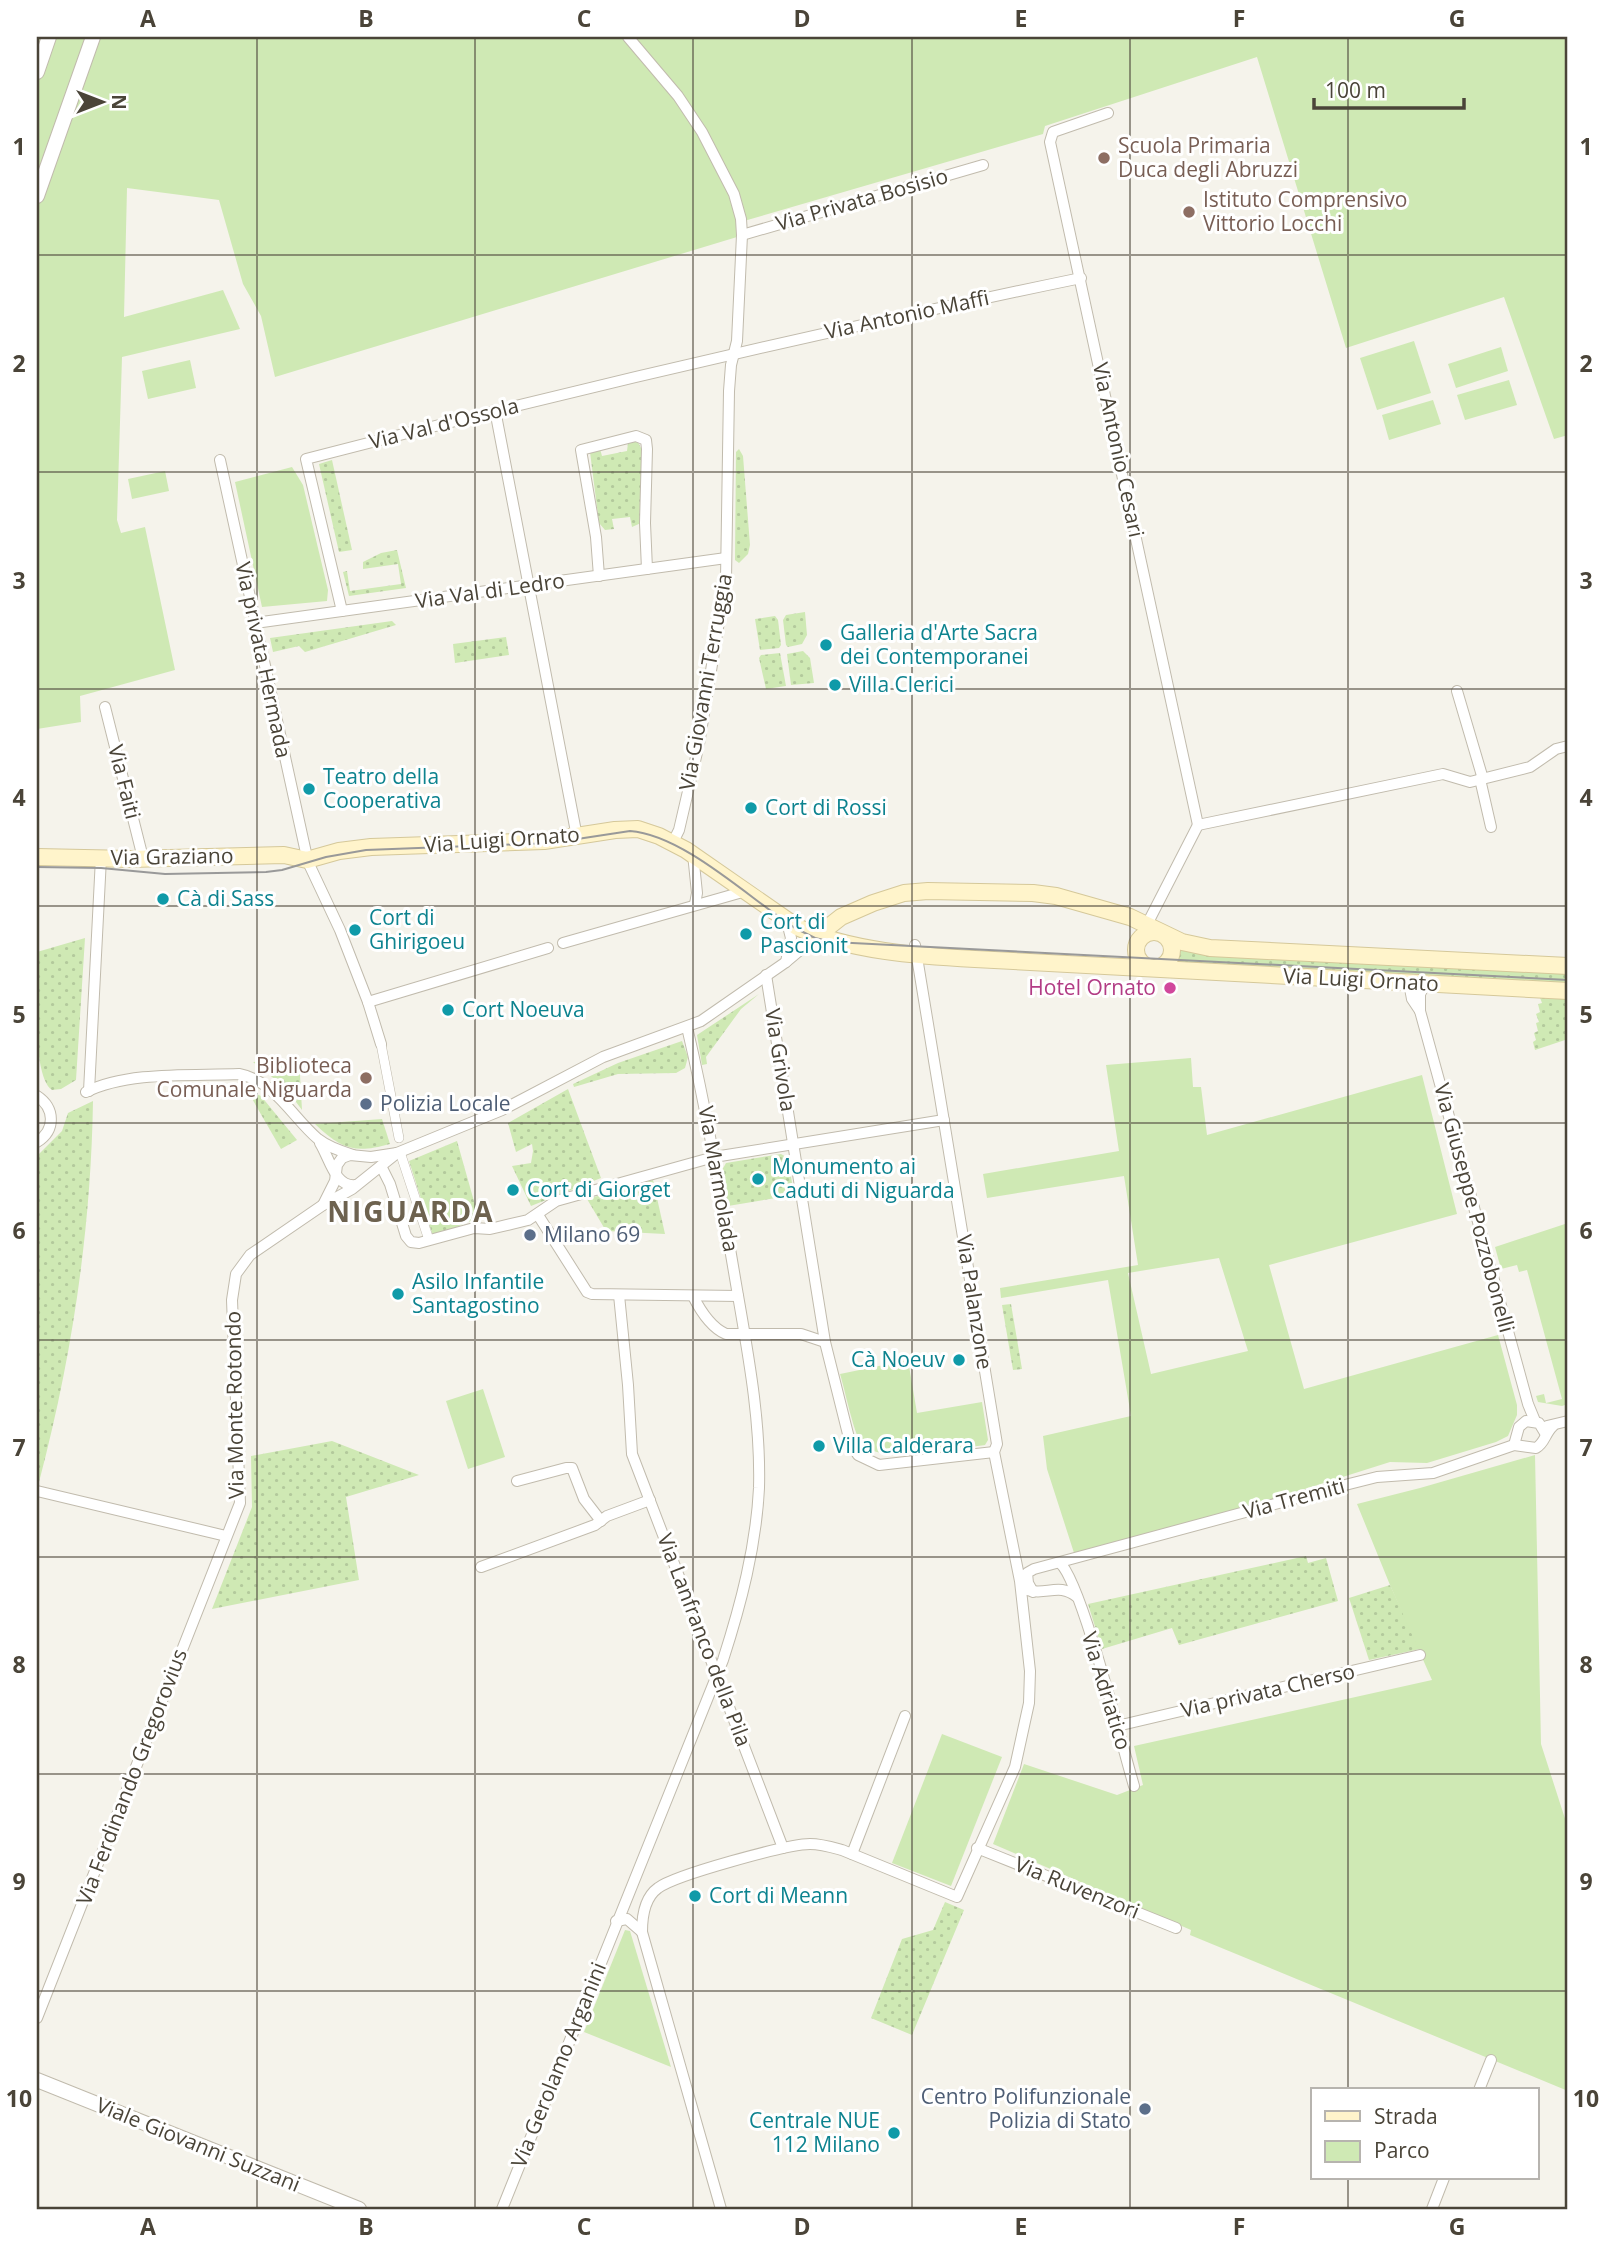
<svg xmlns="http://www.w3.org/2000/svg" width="1605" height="2246" viewBox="0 0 1605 2246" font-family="'Open Sans',sans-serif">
<defs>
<pattern id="grass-dots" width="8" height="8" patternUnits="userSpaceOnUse" patternTransform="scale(1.75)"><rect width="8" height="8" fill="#cfe9b4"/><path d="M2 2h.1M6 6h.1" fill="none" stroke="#b3c99c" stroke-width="1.8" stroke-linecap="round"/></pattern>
</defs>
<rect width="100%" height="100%" fill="#f5f3eb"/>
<g fill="url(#grass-dots)">
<path d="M 634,441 L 638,442 L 641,448 L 641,523 L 632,527 L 630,517 L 612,519 L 614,529 L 605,530 L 599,523 L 590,452 L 600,449 L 602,456 L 627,451 L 628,443 Z"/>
<path d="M 739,449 L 743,456 L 750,545 L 748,554 L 739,563 L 735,560 L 736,452 Z"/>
<path d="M 332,460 L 352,550 L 339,552 L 319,464 Z"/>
<path d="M 397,550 L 406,588 L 349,596 L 343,572 L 347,571 L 350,591 L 401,584 L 398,564 L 363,569 L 363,562 L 381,553 Z"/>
<path d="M 805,612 L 807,635 L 802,644 L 788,647 L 786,645 L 783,620 L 786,615 Z"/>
<path d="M 775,616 L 778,620 L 781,645 L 779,648 L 760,650 L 755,619 Z"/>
<path d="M 392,621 L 396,625 L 305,652 L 299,646 L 273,652 L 270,638 Z"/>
<path d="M 506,637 L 509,655 L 455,663 L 453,644 Z"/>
<path d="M 803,651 L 810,658 L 814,683 L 791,685 L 787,654 Z"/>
<path d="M 780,653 L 786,686 L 766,689 L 759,658 L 761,655 Z"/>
<path d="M 85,938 L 76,1080 L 61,1089 L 52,1090 C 31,1076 37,979 37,952 Z"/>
<path d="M 1178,945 C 1308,956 1437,970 1568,970 L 1568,986 L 1497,983 L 1497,979 L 1173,963 Z"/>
<path d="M 759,994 L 741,1009 L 706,1057 L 707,1064 L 702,1065 L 697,1035 Z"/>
<path d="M 1539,995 L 1568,997 L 1568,1039 L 1535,1050 L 1533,1042 L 1536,1040 L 1534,1033 L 1538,1031 L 1536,1023 L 1539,1022 L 1536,1014 L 1540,1012 L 1538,1004 L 1542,1003 Z"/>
<path d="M 682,1041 L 688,1057 L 685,1068 L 676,1073 L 618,1074 L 574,1087 L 573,1084 L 618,1063 Z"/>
<path d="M 299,1058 L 302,1110 C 284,1085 276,1080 253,1062 Z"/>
<path d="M 568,1089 L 601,1178 L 531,1206 L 512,1166 L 531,1163 L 533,1151 L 532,1144 L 516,1152 L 508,1123 Z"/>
<path d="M 247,1090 L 261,1096 L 297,1140 L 281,1149 Z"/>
<path d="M 93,1101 C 91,1230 72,1357 39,1482 L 37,1482 L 37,1160 L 38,1155 L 62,1131 L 68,1113 Z"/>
<path d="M 382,1119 L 390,1144 C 354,1154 341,1149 315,1124 Z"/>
<path d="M 457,1141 L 479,1219 C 463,1221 449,1235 432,1233 L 409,1161 Z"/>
<path d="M 781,1154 L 788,1158 L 794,1195 L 728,1206 L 722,1170 L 726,1163 Z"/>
<path d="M 653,1180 L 665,1234 L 606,1231 L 587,1199 Z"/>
<path d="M 1011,1304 L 1022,1369 L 1013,1370 L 1002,1305 Z"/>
<path d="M 332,1441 L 419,1475 L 346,1497 L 359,1580 L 212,1609 L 252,1507 L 251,1456 Z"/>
<path d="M 1306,1556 L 1308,1563 L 1326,1558 L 1338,1601 L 1179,1645 L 1172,1628 L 1102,1649 L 1088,1604 Z"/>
<path d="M 1390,1585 L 1420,1649 L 1369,1660 L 1349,1598 Z"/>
<path d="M 945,1902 L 964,1910 L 912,2035 L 871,2018 L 902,1939 L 933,1930 Z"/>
</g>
<g fill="#cfe9b4" fill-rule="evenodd">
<path d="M 37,37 L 1568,37 L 1568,435 L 1554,439 L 1504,297 L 1346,348 L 1257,57 L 1045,126 L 1043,134 L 737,223 L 737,237 L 275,377 L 261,316 L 243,284 L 219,200 L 127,188 L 124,317 L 223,290 L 240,329 L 122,357 L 117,520 L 121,533 L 145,527 L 175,670 L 80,696 L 81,722 L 37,729 Z"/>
<path d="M 1414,341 L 1431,393 L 1377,410 L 1360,358 Z"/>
<path d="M 1501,347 L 1508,371 L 1456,388 L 1448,364 Z"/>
<path d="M 190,360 L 196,388 L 148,399 L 142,371 Z"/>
<path d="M 1509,380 L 1517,405 L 1465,420 L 1457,395 Z"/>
<path d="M 1433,400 L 1441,424 L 1389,440 L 1382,415 Z"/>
<path d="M 292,467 L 303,485 L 328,590 L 327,601 L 262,607 L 235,482 Z"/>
<path d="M 165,471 L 169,491 L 132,499 L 128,479 Z"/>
<path d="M 1191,1058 L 1193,1087 L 1201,1087 L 1207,1135 L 1422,1075 L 1457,1214 L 1269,1265 L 1304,1389 L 1498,1335 L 1517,1405 L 1517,1415 L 1508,1436 L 1496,1442 L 1427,1463 L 1390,1462 L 1232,1512 L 1075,1556 L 1047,1469 L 1043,1436 L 1131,1416 L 1108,1280 L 1001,1298 L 1000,1288 L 1138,1265 L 1124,1176 L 987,1198 L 983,1174 L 1119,1151 L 1106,1065 ZM 1219,1258 L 1248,1351 L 1151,1374 L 1128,1273 Z"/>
<path d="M 1568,1223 L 1568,1404 L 1562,1406 L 1538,1402 L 1536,1396 L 1544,1394 L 1546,1403 L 1562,1399 L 1527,1270 L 1519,1272 L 1517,1265 L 1501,1269 L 1495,1247 Z"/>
<path d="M 908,1360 L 917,1413 L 982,1402 L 988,1440 L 985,1445 C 958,1448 879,1466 861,1443 C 853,1431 845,1390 840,1374 Z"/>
<path d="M 483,1389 L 505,1457 L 468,1469 L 446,1401 Z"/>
<path d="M 1535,1455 L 1541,1744 L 1568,1828 L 1568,2091 L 1190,1935 L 1191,1930 L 993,1844 L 1024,1764 L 1117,1795 L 1143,1785 L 1134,1746 L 1432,1680 L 1390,1585 L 1357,1504 L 1420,1488 Z"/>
<path d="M 942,1734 L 1002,1757 L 951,1886 L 892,1863 Z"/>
<path d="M 625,1930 L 630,1931 L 671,2067 L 584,2032 Z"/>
</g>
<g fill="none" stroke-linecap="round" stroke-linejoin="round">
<g stroke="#c1bbad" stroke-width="10">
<g id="pedestrian">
<path d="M 381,1044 L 399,1138"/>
<path d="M 400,1152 L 428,1237"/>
</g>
</g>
<g stroke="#c1bbad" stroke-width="12">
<g id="minor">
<path d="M 628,37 L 678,96 L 702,132 L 734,194 L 741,219 L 742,235 L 737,341 L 731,365 L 729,391 L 726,579 L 699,744 L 679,830 L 673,842"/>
<path d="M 1108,113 L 1053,132 L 1050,142 L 1198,825"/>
<path d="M 742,235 L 983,165"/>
<path d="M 495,410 L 577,837"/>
<path d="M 220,460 L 308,862 L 340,930 L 368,1002 L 381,1044"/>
<path d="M 599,576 L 596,537 L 581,450 L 636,436 L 646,440 L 647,449 L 645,523 L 647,569"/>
<path d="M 342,611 L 306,459 C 563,392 821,332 1081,278"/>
<path d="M 255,623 L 726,558"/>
<path d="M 1457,691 L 1483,779"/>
<path d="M 105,707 L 143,858"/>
<path d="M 1480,779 L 1491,827"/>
<path d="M 1198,825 L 1443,774 L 1470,782 L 1530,767 L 1556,749 L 1568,746"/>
<path d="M 693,854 L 697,893 L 695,904"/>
<path d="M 1139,940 L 1198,825"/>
<path d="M 563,943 L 746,891"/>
<path d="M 786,962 L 791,938 L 787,922"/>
<path d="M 766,975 L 825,1342 L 850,1442 L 858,1455 L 879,1465 L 994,1452"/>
<path d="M 1409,983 L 1412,999 L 1420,1011"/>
<path d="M 1426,983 L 1420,994 L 1420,1011 L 1528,1404 L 1535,1421"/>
<path d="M 368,1002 L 548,948"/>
<path d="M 89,1091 L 101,858"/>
<path d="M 86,1092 C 128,1071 192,1076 239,1074 C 275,1081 292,1117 318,1139 C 328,1147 340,1151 353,1155"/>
<path d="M 37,1096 C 55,1108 56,1130 37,1142"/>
<path d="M 320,1143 C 330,1159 335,1188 356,1185"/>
<path d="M 381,1166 L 390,1184 L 406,1236 L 411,1242 L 419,1243 L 474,1228 L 490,1229 L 528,1220 L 556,1201 L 714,1157 L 944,1120"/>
<path d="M 323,1205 L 335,1181 L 337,1165 L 342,1158 L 350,1155 L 371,1157 L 397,1153"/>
<path d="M 538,1215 L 587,1292 L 592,1294 L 738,1296"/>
<path d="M 619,1295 L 628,1385 L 632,1454 L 783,1848"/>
<path d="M 693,1296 C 700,1310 712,1328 726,1334 L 801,1334 L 825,1342"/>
<path d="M 1547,1426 L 1568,1421"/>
<path d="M 1514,1445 L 1519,1427 L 1526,1421 L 1539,1423 L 1545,1433"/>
<path d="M 517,1481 L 566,1468 L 572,1468 L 584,1499 L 601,1521"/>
<path d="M 37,1491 L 226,1536"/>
<path d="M 1060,1563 C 1081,1581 1123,1749 1134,1786"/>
<path d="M 481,1567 L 595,1525 L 607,1516 L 650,1500"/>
<path d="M 1027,1590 C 1046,1596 1059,1582 1077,1597"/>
<path d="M 1033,1592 L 1028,1583 L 1027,1573 L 1034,1569 L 1349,1484 L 1377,1477 L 1433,1473 L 1514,1445 L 1536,1448 C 1545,1443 1545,1433 1553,1426"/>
<path d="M 1117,1726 L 1420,1655"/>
<path d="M 977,1848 L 1176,1928"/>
<path d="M 852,1854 L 905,1716"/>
<path d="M 616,1921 L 627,1919 L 642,1932"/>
<path d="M 37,2018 L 240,1503 L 232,1300 L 236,1274 L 250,1255 L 323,1205 L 352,1189 L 397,1153 L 502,1110 L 603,1057 L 701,1021 L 786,962 L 817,936"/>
<path d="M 1479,2090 L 1491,2060"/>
<path d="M 502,2209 L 723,1660 C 741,1604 756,1547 759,1488 C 761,1415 746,1344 734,1272 C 720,1190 706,1108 687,1027"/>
<path d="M 721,2209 L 642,1932 C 642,1917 644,1898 658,1888 C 675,1875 788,1844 810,1844 C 821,1844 831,1847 842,1850 L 957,1897 L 1015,1767 L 1029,1703 L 1030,1671 L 1020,1581 L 994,1452 L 997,1444 L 915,945"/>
<path d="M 1432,2209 L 1444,2178"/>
</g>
</g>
<g stroke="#c1bbad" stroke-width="16">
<g id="tertiary">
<path d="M 37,72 L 49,37"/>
<path d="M 37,196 L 93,37"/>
<path d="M 37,2080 L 359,2209"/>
</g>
</g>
<g stroke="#d5c89a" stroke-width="18">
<g id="secondary">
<path d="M 37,857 L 131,859 L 284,855 L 307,860 L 339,851 L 371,847 L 544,841 L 615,830 L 638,829 L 659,836 L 686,850 L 797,927 C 849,951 918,956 975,959 L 1568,991"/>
<circle cx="1154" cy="950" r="18"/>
<path d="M 817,936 L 841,917 L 873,903 L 904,893 L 928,891 L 1033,893 L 1056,896 L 1130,917 L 1182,942 L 1210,948 L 1568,966"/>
</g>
</g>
<use href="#pedestrian" stroke="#fff" stroke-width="9"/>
<use href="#minor" stroke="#fff" stroke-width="10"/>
<use href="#tertiary" stroke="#fff" stroke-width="14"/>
<use href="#secondary" stroke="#fff4cb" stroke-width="16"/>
<path stroke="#999" stroke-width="2" d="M 37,867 L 101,868 L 165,874 L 266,872 L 282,870 L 326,857 L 366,850 L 551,843 L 630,831 C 684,835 750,899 795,928 L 815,938 L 833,942 L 1568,980"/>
</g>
<path fill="none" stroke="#4a4438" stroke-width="2" stroke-opacity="0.55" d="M 257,37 L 257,2209M 475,37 L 475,2209M 693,37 L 693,2209M 912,37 L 912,2209M 1130,37 L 1130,2209M 1348,37 L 1348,2090M 37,255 L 1568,255M 37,472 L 1568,472M 37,689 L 1568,689M 37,906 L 1568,906M 37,1123 L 1568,1123M 37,1340 L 1568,1340M 37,1557 L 1568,1557M 37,1774 L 1568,1774M 37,1991 L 1568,1991M 1348,2178 L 1348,2209"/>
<g fill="#8d6e63" stroke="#fff" stroke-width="2.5">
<circle cx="1104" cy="158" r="7"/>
<circle cx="1189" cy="212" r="7"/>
<circle cx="366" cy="1078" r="7"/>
</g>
<g fill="#0f9aa8" stroke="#fff" stroke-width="2.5">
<circle cx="826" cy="645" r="7"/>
<circle cx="835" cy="685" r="7"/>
<circle cx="309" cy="789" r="7"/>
<circle cx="751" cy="808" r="7"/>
<circle cx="163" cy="899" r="7"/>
<circle cx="355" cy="930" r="7"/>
<circle cx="746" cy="934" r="7"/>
<circle cx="448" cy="1010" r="7"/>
<circle cx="758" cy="1179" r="7"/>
<circle cx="513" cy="1190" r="7"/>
<circle cx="398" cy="1294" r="7"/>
<circle cx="959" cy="1360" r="7"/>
<circle cx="819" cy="1446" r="7"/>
<circle cx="695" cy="1896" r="7"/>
<circle cx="894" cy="2133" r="7"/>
</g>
<circle fill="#d1479c" stroke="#fff" stroke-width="2.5" cx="1170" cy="988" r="7"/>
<g fill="#5c6f8a" stroke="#fff" stroke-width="2.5">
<circle cx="366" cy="1104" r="7"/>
<circle cx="530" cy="1235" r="7"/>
<circle cx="1145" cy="2109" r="7"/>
</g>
<g text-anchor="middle" stroke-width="6" stroke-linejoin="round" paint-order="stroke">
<g font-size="21" fill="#785e54" stroke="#fff" text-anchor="start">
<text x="1118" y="153">Scuola Primaria<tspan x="1118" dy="24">Duca degli Abruzzi</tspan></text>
<text x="1203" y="207">Istituto Comprensivo<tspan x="1203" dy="24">Vittorio Locchi</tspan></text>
<text x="352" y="1073" text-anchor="end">Biblioteca<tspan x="352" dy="24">Comunale Niguarda</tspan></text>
</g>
<g font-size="21" fill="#4a4438" stroke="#fff">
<text transform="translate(862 200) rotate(-16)" y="7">Via Privata Bosisio</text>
<text transform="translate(907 315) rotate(-12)" y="7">Via Antonio Maffi</text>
<text transform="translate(444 424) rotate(-14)" y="7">Via Val d'Ossola</text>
<text transform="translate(1118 450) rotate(78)" y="7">Via Antonio Cesari</text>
<text transform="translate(490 591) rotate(-8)" y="7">Via Val di Ledro</text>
<text transform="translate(263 660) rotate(78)" y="7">Via privata Hermada</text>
<text transform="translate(706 682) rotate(-80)" y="7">Via Giovanni Terruggia</text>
<text transform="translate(124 782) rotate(76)" y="7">Via Faiti</text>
<text transform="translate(502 840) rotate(-4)" y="7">Via Luigi Ornato</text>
<text transform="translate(172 857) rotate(-1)" y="7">Via Graziano</text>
<text transform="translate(1361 980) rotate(3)" y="7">Via Luigi Ornato</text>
<text transform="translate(780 1060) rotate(81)" y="7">Via Grivola</text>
<text transform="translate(718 1179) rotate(80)" y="7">Via Marmolada</text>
<text transform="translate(1474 1208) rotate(75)" y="7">Via Giuseppe Pozzobonelli</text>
<text transform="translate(974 1302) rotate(81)" y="7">Via Palanzone</text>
<text transform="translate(235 1405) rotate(-91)" y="7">Via Monte Rotondo</text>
<text transform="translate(1294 1499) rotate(-15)" y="7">Via Tremiti</text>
<text transform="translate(704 1640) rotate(69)" y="7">Via Lanfranco della Pila</text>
<text transform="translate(1106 1691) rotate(73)" y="7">Via Adriatico</text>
<text transform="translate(1268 1691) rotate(-13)" y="7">Via privata Cherso</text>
<text transform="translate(132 1777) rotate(-69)" y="7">Via Ferdinando Gregorovius</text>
<text transform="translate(1077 1888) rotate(22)" y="7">Via Ruvenzori</text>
<text transform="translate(559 2065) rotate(-68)" y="7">Via Gerolamo Arganini</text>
<text transform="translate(198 2145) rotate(22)" y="7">Viale Giovanni Suzzani</text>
</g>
<g font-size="21" fill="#0d838f" stroke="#fff" text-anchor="start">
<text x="840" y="640">Galleria d'Arte Sacra<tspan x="840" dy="24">dei Contemporanei</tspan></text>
<text x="849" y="692">Villa Clerici</text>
<text x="323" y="784">Teatro della<tspan x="323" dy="24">Cooperativa</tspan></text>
<text x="765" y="815">Cort di Rossi</text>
<text x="177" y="906">Cà di Sass</text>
<text x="369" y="925">Cort di<tspan x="369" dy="24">Ghirigoeu</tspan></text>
<text x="760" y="929">Cort di<tspan x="760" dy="24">Pascionit</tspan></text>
<text x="462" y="1017">Cort Noeuva</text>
<text x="772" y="1174">Monumento ai<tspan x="772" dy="24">Caduti di Niguarda</tspan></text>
<text x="527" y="1197">Cort di Giorget</text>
<text x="412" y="1289">Asilo Infantile<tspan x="412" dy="24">Santagostino</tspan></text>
<text x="945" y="1367" text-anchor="end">Cà Noeuv</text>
<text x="833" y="1453">Villa Calderara</text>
<text x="709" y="1903">Cort di Meann</text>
<text x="880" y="2128" text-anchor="end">Centrale NUE<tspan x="880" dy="24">112 Milano</tspan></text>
</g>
<g font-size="21" fill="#b23c85" stroke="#fff" text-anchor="end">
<text x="1156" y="995">Hotel Ornato</text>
</g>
<g font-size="21" fill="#4e5e75" stroke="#fff" text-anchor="start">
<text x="380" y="1111">Polizia Locale</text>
<text x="544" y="1242">Milano 69</text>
<text x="1131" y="2104" text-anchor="end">Centro Polifunzionale<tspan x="1131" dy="24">Polizia di Stato</tspan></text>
</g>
<g font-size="28" font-weight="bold" letter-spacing="2" fill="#6d624f" stroke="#fff">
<text x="411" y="1222">NIGUARDA</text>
</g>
</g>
<rect width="1605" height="2246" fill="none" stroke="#ffffff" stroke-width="77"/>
<rect x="1311" y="2088" width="228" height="91" fill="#ffffff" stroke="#b7b4af" stroke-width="2"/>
<rect x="1325" y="2111" width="35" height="10" fill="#fff4cb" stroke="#b7b4af" stroke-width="2"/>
<text x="1374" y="2124" font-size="21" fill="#4a4438">Strada</text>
<rect x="1325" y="2141" width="35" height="21" fill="#cfe9b4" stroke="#b7b4af" stroke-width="2"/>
<text x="1374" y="2158" font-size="21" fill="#4a4438">Parco</text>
<g transform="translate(102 102) rotate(90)" stroke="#ffffff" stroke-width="5" paint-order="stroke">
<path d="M0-5L12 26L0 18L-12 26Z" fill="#4a4438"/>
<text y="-10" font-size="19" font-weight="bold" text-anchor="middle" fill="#4a4438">N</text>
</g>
<path d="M1314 98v10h150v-10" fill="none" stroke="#4a4438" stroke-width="3.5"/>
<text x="1325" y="98" font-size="21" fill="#4a4438" stroke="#ffffff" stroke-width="5" paint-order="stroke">100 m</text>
<rect x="38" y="38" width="1528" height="2170" fill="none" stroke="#4a4438" stroke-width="2.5"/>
<g font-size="23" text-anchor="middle" font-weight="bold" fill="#4a4438">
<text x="148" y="27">A</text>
<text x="366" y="27">B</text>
<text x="584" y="27">C</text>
<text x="802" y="27">D</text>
<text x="1021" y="27">E</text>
<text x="1239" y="27">F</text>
<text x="1457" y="27">G</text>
<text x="19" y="155">1</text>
<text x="1586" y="155">1</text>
<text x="19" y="372">2</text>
<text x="1586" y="372">2</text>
<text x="19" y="589">3</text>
<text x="1586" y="589">3</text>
<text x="19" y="806">4</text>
<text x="1586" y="806">4</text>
<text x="19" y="1023">5</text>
<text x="1586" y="1023">5</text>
<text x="19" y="1239">6</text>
<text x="1586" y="1239">6</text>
<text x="19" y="1456">7</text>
<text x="1586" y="1456">7</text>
<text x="19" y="1673">8</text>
<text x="1586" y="1673">8</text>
<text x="19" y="1890">9</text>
<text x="1586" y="1890">9</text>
<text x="19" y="2107">10</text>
<text x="1586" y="2107">10</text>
<text x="148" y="2235">A</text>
<text x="366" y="2235">B</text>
<text x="584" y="2235">C</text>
<text x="802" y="2235">D</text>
<text x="1021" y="2235">E</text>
<text x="1239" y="2235">F</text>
<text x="1457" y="2235">G</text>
</g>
</svg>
